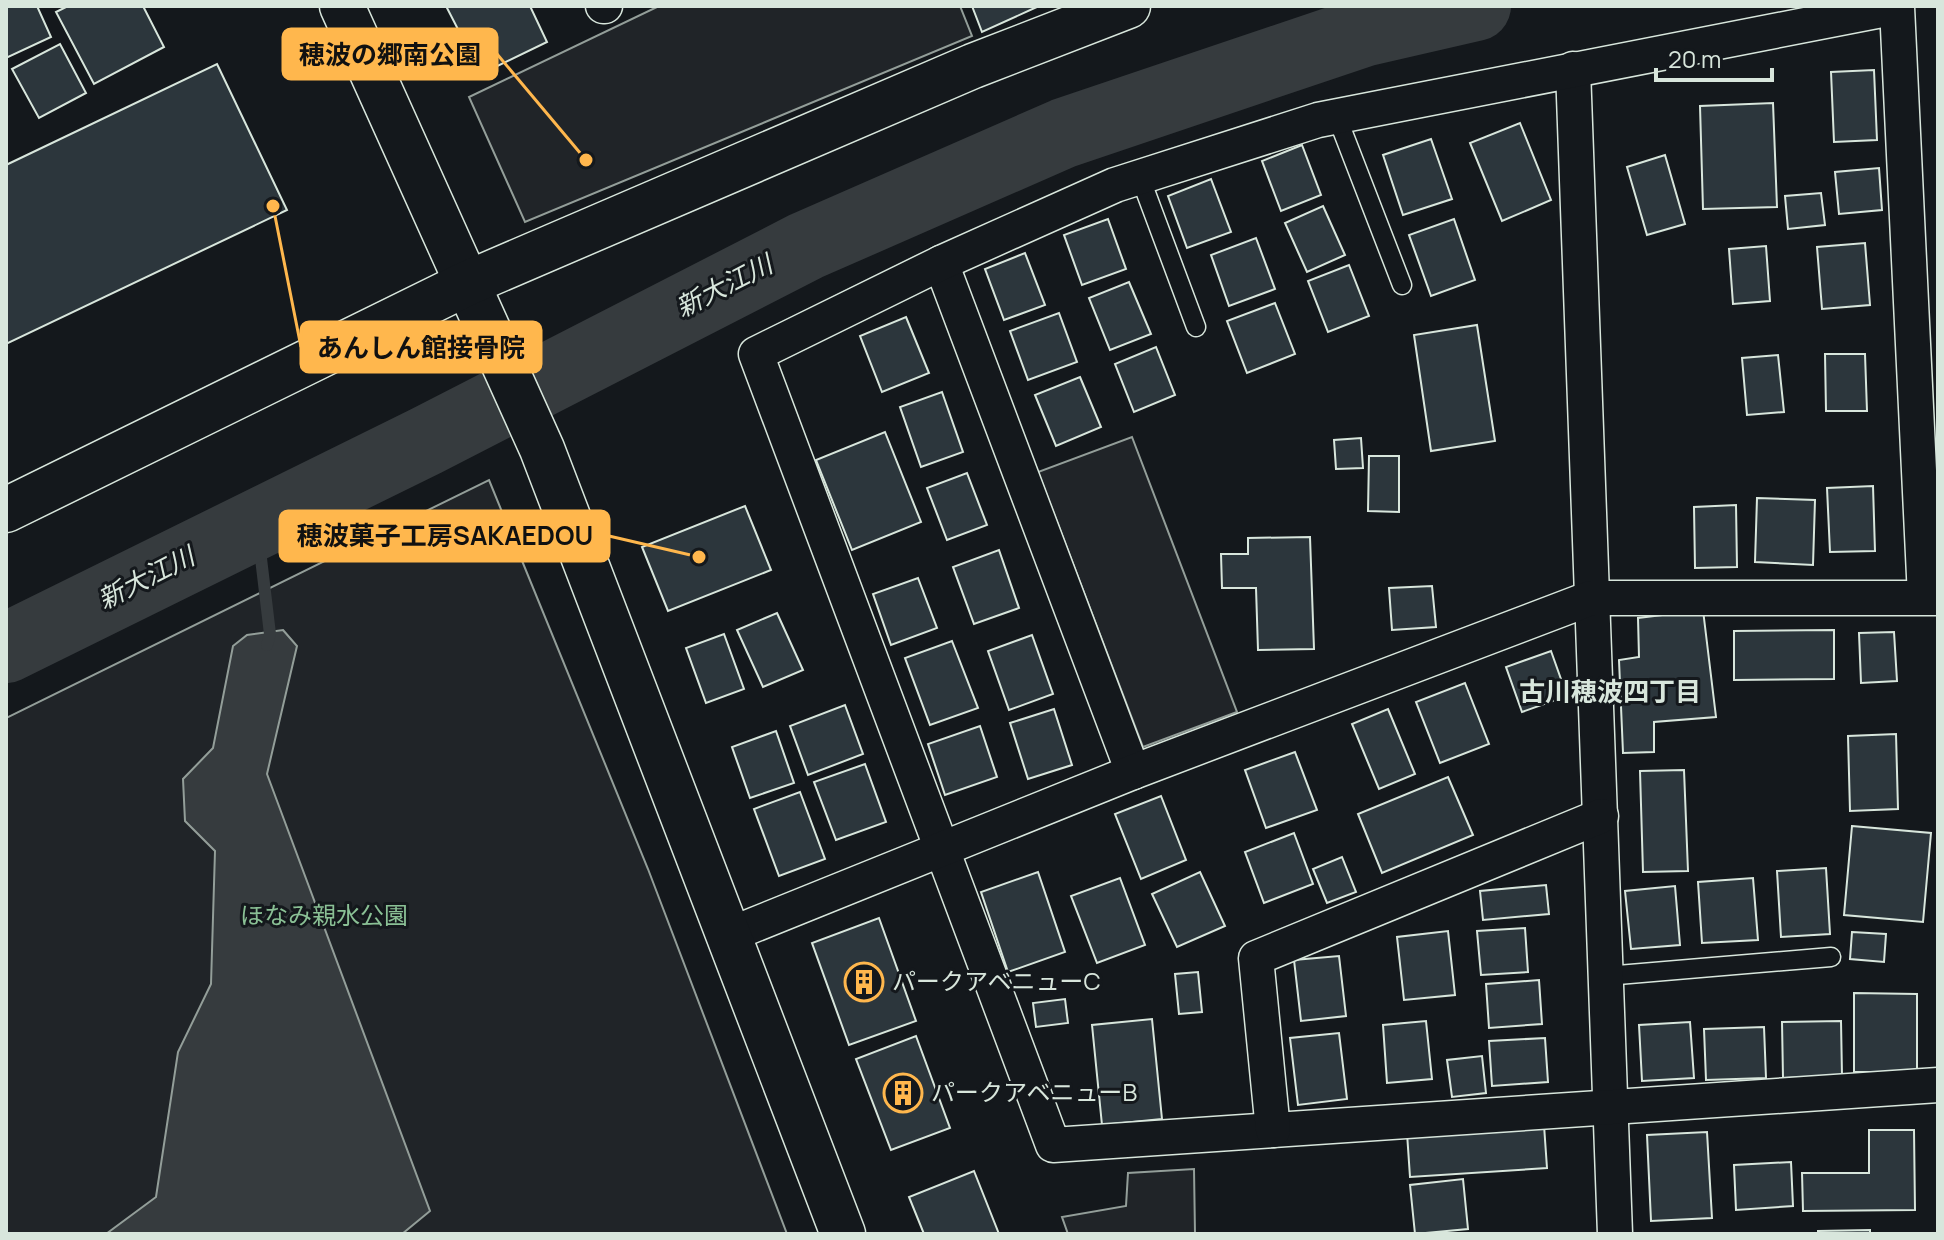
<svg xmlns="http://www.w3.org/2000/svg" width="1944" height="1240" viewBox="0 0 1944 1240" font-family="Manrope,'Noto Sans JP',sans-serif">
<rect width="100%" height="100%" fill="#14181c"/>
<g fill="#202428" stroke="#939e99" stroke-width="2">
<path d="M 659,6 L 960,6 L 972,36 L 525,222 L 469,97 Z"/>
<path d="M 1132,437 L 1237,712 L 1143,747 L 1038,472 Z"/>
<path d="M 489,480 L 648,869 L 787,1234 L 6,1234 L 6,718 Z"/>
<path d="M 1194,1169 L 1195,1234 L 1068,1234 L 1062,1217 L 1126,1206 L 1128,1173 Z"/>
</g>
<path fill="#363b3e" stroke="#939e99" stroke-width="2" d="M 283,630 L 297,646 L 267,774 L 430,1211 L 402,1234 L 106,1234 L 156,1197 L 178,1052 L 211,984 L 215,851 L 185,821 L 183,779 L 213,748 L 233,646 L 247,635 Z"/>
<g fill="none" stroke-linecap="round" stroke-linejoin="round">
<path stroke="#363b3e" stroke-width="12" d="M 257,525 L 270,634 L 267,645"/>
<path stroke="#363b3e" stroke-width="70" d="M 6,648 L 426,441 L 806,246 L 1064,133 L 1363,32 L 1476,6"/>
</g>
<g fill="#2c363c" stroke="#d8e6dc" stroke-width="2">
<path d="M 6,6 L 37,6 L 51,37 L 6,58 Z"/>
<path d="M 68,6 L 143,6 L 164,47 L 94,84 L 56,12 Z"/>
<path d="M 446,6 L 530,6 L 547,42 L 481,74 Z"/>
<path d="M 972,6 L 1039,6 L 982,32 Z"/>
<path d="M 60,44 L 86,93 L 39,118 L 12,69 Z"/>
<path d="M 217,64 L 287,210 L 6,344 L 6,165 Z"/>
<path d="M 1874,70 L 1877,140 L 1834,142 L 1831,72 Z"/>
<path d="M 1773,103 L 1777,207 L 1703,209 L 1700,106 Z"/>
<path d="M 1520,123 L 1551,200 L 1502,221 L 1470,143 Z"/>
<path d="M 1431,139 L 1452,199 L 1403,215 L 1383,155 Z"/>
<path d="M 1302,145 L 1321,195 L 1281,211 L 1262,161 Z"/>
<path d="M 1665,155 L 1685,224 L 1647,235 L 1627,167 Z"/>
<path d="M 1879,168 L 1882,210 L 1839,214 L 1835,172 Z"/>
<path d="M 1211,179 L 1231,232 L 1187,248 L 1168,196 Z"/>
<path d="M 1821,193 L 1825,225 L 1788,229 L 1785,196 Z"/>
<path d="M 1323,206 L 1345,255 L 1307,272 L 1285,223 Z"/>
<path d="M 1108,219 L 1126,269 L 1082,285 L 1064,235 Z"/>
<path d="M 1454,219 L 1475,280 L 1431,296 L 1409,235 Z"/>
<path d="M 1256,238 L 1275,289 L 1229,306 L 1211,255 Z"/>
<path d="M 1865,243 L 1870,305 L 1822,309 L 1817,247 Z"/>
<path d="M 1766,246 L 1770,301 L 1733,304 L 1729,249 Z"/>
<path d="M 1025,253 L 1045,305 L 1004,320 L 985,269 Z"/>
<path d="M 1349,265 L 1369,316 L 1328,332 L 1308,281 Z"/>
<path d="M 1129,282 L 1151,334 L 1110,350 L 1089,298 Z"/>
<path d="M 1275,303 L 1295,354 L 1247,373 L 1227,321 Z"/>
<path d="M 1059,313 L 1077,362 L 1028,380 L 1010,331 Z"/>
<path d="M 906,317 L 929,373 L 882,392 L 860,336 Z"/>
<path d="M 1477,325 L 1495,441 L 1431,451 L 1414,335 Z"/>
<path d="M 1156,347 L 1175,395 L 1134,412 L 1115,364 Z"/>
<path d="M 1825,354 L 1865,354 L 1867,411 L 1826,411 Z"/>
<path d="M 1778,355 L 1784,412 L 1747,415 L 1742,358 Z"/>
<path d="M 1080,377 L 1101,427 L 1056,446 L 1035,395 Z"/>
<path d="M 942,392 L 963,452 L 921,467 L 900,407 Z"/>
<path d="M 885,432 L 921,522 L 852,550 L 816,460 Z"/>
<path d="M 1361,438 L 1363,468 L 1336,469 L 1334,440 Z"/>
<path d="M 1369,456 L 1399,456 L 1399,512 L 1368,511 Z"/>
<path d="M 967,473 L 987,525 L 947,540 L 927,488 Z"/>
<path d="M 1873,486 L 1875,551 L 1830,552 L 1827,488 Z"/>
<path d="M 1757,498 L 1815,500 L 1813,565 L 1755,562 Z"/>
<path d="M 1736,505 L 1737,567 L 1695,568 L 1694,507 Z"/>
<path d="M 745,506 L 771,570 L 668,611 L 642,547 Z"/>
<path d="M 1310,537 L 1314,649 L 1258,650 L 1256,588 L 1222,588 L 1221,554 L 1248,554 L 1248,538 Z"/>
<path d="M 999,550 L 1019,608 L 974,624 L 953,567 Z"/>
<path d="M 918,578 L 937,628 L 891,645 L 873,594 Z"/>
<path d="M 1432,586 L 1436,627 L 1392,630 L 1389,588 Z"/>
<path d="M 1703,610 L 1716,717 L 1654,722 L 1654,752 L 1623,753 L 1619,660 L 1639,657 L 1638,618 Z"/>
<path d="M 777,613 L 803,670 L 763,687 L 737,630 Z"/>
<path d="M 1834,630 L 1834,679 L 1734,680 L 1734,631 Z"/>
<path d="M 1894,632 L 1897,681 L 1861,683 L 1859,633 Z"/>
<path d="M 724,634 L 744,689 L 706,703 L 686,648 Z"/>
<path d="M 1032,635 L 1053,694 L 1009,710 L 988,651 Z"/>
<path d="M 952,641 L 978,708 L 930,725 L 905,658 Z"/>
<path d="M 1551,651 L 1567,696 L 1522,712 L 1506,667 Z"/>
<path d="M 1465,683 L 1489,744 L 1440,763 L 1416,702 Z"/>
<path d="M 845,705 L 863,754 L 808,775 L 790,726 Z"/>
<path d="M 1054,709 L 1072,765 L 1028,779 L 1010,723 Z"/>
<path d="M 1388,709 L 1415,774 L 1379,789 L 1352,724 Z"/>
<path d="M 980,726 L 997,777 L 945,795 L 928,744 Z"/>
<path d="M 776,731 L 794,783 L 750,798 L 732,747 Z"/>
<path d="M 1896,734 L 1898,809 L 1850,811 L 1848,736 Z"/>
<path d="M 1295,752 L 1317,810 L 1266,828 L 1245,770 Z"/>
<path d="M 865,764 L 886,822 L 836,840 L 814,782 Z"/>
<path d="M 1684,770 L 1688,871 L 1643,872 L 1640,771 Z"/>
<path d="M 1448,777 L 1473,835 L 1382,873 L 1358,814 Z"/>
<path d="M 800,792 L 825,859 L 779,876 L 754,809 Z"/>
<path d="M 1161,796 L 1186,860 L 1141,879 L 1115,814 Z"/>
<path d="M 1852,826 L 1931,833 L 1923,922 L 1844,915 Z"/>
<path d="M 1294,833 L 1313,884 L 1264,903 L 1245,852 Z"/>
<path d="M 1342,857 L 1356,892 L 1327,903 L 1313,869 Z"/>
<path d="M 1826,868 L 1830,934 L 1781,937 L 1777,871 Z"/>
<path d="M 1038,872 L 1065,952 L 1008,972 L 981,892 Z"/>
<path d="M 1200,872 L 1225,926 L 1177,947 L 1152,894 Z"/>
<path d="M 1120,878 L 1145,945 L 1097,963 L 1071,896 Z"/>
<path d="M 1753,878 L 1758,940 L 1702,943 L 1698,882 Z"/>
<path d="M 1546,885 L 1549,914 L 1483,920 L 1480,891 Z"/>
<path d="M 1675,886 L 1680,945 L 1631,949 L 1625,891 Z"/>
<path d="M 879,918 L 916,1021 L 849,1045 L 812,943 Z"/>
<path d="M 1525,928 L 1528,972 L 1481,975 L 1477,931 Z"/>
<path d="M 1448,931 L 1455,995 L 1404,1000 L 1397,937 Z"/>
<path d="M 1852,932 L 1886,934 L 1884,962 L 1850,959 Z"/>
<path d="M 1339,956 L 1346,1016 L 1301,1021 L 1294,960 Z"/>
<path d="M 1198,972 L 1202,1012 L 1179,1014 L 1175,974 Z"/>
<path d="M 1539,980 L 1542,1024 L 1489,1028 L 1486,984 Z"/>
<path d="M 1854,993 L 1917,994 L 1917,1072 L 1854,1072 Z"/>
<path d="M 1065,999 L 1068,1023 L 1036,1027 L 1033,1003 Z"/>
<path d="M 1152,1019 L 1162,1119 L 1102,1125 L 1092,1025 Z"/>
<path d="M 1426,1021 L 1432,1079 L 1387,1083 L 1383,1025 Z"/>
<path d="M 1841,1021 L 1842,1076 L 1783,1078 L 1782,1022 Z"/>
<path d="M 1690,1022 L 1694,1078 L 1642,1081 L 1639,1025 Z"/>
<path d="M 1764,1027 L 1766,1078 L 1706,1080 L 1704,1029 Z"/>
<path d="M 1339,1033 L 1347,1099 L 1298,1105 L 1290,1038 Z"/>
<path d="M 916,1036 L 950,1128 L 891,1150 L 856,1059 Z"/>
<path d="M 1545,1038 L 1548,1082 L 1492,1086 L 1489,1041 Z"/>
<path d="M 1482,1056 L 1486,1093 L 1452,1097 L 1447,1060 Z"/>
<path d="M 1544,1125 L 1547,1168 L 1410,1177 L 1407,1133 Z"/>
<path d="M 1869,1130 L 1914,1130 L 1915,1210 L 1803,1211 L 1802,1173 L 1869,1173 Z"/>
<path d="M 1707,1132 L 1712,1218 L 1651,1221 L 1647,1135 Z"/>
<path d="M 1791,1162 L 1793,1206 L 1736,1210 L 1734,1165 Z"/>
<path d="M 974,1171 L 999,1234 L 924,1234 L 909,1197 Z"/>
<path d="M 1463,1179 L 1468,1229 L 1415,1234 L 1410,1185 Z"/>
<path d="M 1870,1230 L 1870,1234 L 1818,1234 L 1818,1231 Z"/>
</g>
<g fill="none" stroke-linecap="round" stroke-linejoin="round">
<g stroke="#d8e6dc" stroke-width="21">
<g id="service">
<path d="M 1337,117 L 1402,285"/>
<path d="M 1140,177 L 1196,327"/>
<path d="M 1606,976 L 1831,957"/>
</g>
</g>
<g stroke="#d8e6dc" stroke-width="37">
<g id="minor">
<path d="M 603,6 L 605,6"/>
<path d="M 1573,69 L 1615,1234"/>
<path d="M 941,263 L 1133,772"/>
<path d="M 1925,597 L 1897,7 L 1318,120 L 1115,185 L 941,263 L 756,354 L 1053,1145 L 1938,1085"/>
<path d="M 729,935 L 1133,772 L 1591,598 L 1938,598"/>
<path d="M 1273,1130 L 1256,958 L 1601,816"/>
</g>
</g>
<g stroke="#d8e6dc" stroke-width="47">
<g id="tertiary">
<path d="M 342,6 L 542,449 L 843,1234"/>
<path d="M 6,510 L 468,283 L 973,66 L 1128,6"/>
</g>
</g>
<use href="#service" stroke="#14181c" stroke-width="18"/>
<use href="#minor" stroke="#14181c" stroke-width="34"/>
<use href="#tertiary" stroke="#14181c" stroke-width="44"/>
</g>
<defs>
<g id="building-ring" transform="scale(2)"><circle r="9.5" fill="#14181c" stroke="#ffb74d" stroke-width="1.5"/><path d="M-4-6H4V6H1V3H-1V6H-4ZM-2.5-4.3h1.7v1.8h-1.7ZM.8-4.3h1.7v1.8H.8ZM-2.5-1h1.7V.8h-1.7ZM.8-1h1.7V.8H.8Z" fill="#ffb74d"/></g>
</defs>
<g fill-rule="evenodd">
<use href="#building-ring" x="864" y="982"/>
<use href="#building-ring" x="903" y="1093"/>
</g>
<g text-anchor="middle" stroke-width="6" stroke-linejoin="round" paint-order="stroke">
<g font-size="24" fill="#8ac095" stroke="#14181c">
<text x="324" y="924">ほなみ親水公園</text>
</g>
<g font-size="24" fill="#d8e6dc" stroke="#14181c" text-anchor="start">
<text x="892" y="990">パークアベニューC</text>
<text x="931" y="1101">パークアベニューB</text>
</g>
<g font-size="26" font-style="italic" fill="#d8e6dc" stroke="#14181c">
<text transform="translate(724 286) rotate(-27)" y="9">新大江川</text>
<text transform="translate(146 578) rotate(-27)" y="9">新大江川</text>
</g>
<g font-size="26" font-weight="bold" fill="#d8e6dc" stroke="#14181c">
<text x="1610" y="701">古川穂波四丁目</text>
</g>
</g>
<path fill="none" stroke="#ffb74d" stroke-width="3" d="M586 160L497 54M273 206L301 347M699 557L609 536"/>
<g fill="#ffb74d" stroke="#14181c" stroke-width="3">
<circle cx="586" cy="160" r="8"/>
<circle cx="273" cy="206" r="8"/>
<circle cx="699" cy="557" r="8"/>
</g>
<g fill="#ffb74d" stroke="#ffb74d" stroke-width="3">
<rect x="283" y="29" width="214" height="50" rx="8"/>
<rect x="301" y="322" width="240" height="50" rx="8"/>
<rect x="280" y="511" width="329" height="50" rx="8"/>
</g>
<g font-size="26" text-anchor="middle" font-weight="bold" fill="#111">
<text x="390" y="64">穂波の郷南公園</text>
<text x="421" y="357">あんしん館接骨院</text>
<text x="445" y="545">穂波菓子工房SAKAEDOU</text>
</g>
<rect width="1944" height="1240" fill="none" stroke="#d8e6dc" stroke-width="16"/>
<path d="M1656 68v12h116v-12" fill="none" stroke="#d8e6dc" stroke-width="4"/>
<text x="1668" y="68" font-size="24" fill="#d8e6dc" stroke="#14181c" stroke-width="6" paint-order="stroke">20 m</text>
</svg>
